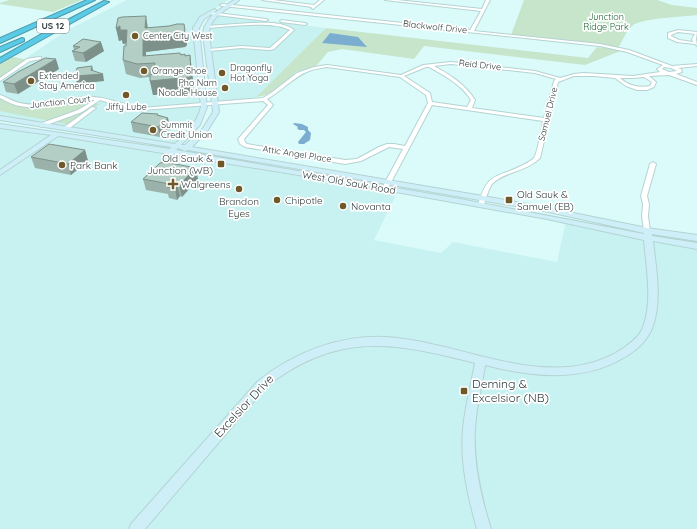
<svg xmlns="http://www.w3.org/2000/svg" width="697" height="529" viewBox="0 0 697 529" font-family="Quicksand,sans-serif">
<rect width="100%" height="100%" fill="#dbfbfa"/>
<g fill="#c8f2f1">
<path d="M 127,0 L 228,0 L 209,13 L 197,24 L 203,113 L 176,145 L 0,118 L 0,76 L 66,31 Z"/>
<path d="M 215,15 L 326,28 L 254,99 L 216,103 L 207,24 Z"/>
<path d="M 0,126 L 398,191 L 374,240 L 441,253 L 453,242 L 557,262 L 566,221 L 697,246 L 697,529 L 0,529 Z"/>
</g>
<g fill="#c6e5cb">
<path d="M 9,0 L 82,0 L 53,12 L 0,4 L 0,3 Z"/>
<path d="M 524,0 L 657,0 L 672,5 L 697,8 L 697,15 C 683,17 640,18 632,26 C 626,31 622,42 618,48 L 511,35 Z"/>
<path d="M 326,28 L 588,58 L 597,47 L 623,50 L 585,65 L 424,46 L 414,59 L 342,49 L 328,52 L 316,66 L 296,72 L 277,89 L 266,95 L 256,97 Z"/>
<path d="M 8,56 L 29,60 L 0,80 L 0,61 Z"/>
<path d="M 0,96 L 15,103 L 36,105 L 88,98 L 93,103 L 99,104 L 71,125 L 0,111 Z"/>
</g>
<g fill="#7aadcf">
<path d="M 330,33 L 358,37 L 367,47 L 322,43 Z"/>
<path d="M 294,123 L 302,124 L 308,127 L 308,130 L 311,133 L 310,140 L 304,144 L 299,144 L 298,142 L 306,132 L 304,130 L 299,130 L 297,128 L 298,127 L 293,124 Z"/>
</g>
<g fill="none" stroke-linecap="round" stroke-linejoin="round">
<g stroke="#b4d3d2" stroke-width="2">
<g id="street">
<path d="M 262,0 L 273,0 L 314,5 L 320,0 L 324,0 L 313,9 L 311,8 L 312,7 Z"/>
<path d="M 385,0 L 397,0 L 482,9 L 486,0 L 490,0 L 474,31 L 600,44 L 629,50 L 672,66 L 697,64 L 697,66 L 678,68 L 681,69 L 682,72 L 676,74 L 697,82 L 697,85 L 669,75 L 649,76 L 656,82 L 654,87 L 647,90 L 637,90 L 626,86 L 615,78 L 594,76 L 574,76 L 558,82 L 540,158 C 526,172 503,172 492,184 C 488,190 486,198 484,205 L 481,207 L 478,205 C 488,172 494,179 521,166 C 525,164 531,161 534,158 C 537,154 542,128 543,121 L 432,105 L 388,188 L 385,190 L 382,188 L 403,149 L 389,147 L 361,161 L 345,164 L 245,147 L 240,144 L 238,139 L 239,138 L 268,105 L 263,101 L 142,110 L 130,109 L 100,100 L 82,112 L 41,127 L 38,125 L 39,124 L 78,110 L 95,100 C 70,99 45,111 20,106 C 13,105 6,101 0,98 L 0,95 C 7,97 13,102 20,103 C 44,109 69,95 94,97 C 110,98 126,106 142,108 L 263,98 L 271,93 L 297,73 L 314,67 L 327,65 L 401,75 L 423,65 L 451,62 L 535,71 L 560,78 L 574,74 L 584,73 L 633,76 L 660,72 L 657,69 L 663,65 L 627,52 L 600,46 L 222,6 L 220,5 L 222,4 L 470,30 L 481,11 ZM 451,64 L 535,73 L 556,79 L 554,81 L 544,118 L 472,108 L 475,100 C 465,84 450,75 434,66 ZM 327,67 L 400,77 L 426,95 L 428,103 L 405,146 L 394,144 L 387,144 L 379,147 L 357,159 L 345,160 L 247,144 L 245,142 L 244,139 L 273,105 L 267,99 C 282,91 293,77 309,71 C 314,69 321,68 327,67 ZM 426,67 L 429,67 C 445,76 461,84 471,100 L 467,107 L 432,102 L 430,93 L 404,76 ZM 664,67 L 671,68 L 677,71 L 669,72 L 662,69 ZM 644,77 L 652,82 L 650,86 C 639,88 629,86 620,78 L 633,78 Z"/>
<path d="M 209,12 L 266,19 L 268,20 L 266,21 L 208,14 L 207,13 Z"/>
<path d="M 282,20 L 305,23 L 307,24 L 305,25 L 281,22 L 280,21 Z"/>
<path d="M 251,23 C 265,23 282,21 294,30 L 274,49 L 270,50 L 241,48 L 209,51 L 207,50 L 209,49 L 241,46 L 270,48 L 290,30 C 271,20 228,27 206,28 L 204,27 L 206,26 Z"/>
<path d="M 678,30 L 697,32 L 696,39 L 697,46 L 695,44 L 677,42 L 668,38 L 668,33 ZM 678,32 L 695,34 L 692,39 L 693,42 L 679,40 L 671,36 L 671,35 Z"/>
<path d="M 39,57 L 41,57 L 41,59 L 30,61 L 0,81 L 0,78 L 27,59 Z"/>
<path d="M 92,107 L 96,108 L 67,130 L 63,130 L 63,128 Z"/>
<path d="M 653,162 L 656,164 L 647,196 L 649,204 L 648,216 L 650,231 L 647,233 L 644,231 L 642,216 L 643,204 L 641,196 L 650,164 Z"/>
</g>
</g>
<g stroke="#b4d3d2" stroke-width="2">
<path id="secondary" d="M 234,0 L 239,0 C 227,11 210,15 209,34 L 219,112 L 208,130 L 192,147 L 483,196 L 544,207 L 647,228 L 697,235 L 697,241 L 652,234 L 652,236 L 697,243 L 697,249 L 653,241 C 656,268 662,300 653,326 C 648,340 637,350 625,357 C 582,383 531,377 485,365 C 482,386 476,408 475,429 C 473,463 481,497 491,529 L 477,529 C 468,497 460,463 463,429 C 465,407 471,385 475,363 C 394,342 337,331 266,387 L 145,529 L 129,529 L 131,524 L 258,381 C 294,353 338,335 384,337 C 459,340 546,393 617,352 C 627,346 639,338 643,327 C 653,300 646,267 644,240 L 547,219 L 329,180 L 58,136 L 0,175 L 0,170 L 51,135 L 0,128 L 0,124 L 170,149 L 171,147 L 0,120 L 0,116 L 175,144 C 186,133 197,123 201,107 L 193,28 L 200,17 L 214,9 L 216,10 L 216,11 L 204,19 L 199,28 L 207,107 L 200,125 L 181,145 L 185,145 L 203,128 L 213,112 L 203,34 C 205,16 221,9 234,0 ZM 178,148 L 185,151 L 188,150 L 544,211 L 644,233 L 644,234 L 460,199 L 176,150 Z"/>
</g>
<g stroke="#4b99aa" stroke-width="2">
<g id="highway">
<path d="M 87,0 L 95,0 L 0,43 L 0,38 Z"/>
<path d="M 104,1 L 109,2 L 0,63 L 0,58 L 52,28 Z"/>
<path d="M 22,38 L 24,39 L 24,41 L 0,52 L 0,47 Z"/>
</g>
</g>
<use href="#street" fill="#fff" fill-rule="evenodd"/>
<use href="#secondary" fill="#ceeff8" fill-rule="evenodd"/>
<use href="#highway" fill="#5acbe6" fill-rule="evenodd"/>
</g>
<g fill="#9ab2a9">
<path d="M 116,28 L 148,28 L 186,37 L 187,45 L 185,47 L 146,52 L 146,56 L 181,54 L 186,56 L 190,55 L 192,70 L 194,92 L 153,95 L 150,81 L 150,77 L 140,78 L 126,74 L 123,60 L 126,43 L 123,44 L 122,40 L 119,41 Z"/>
<path d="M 73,46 L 104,51 L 86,62 L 75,61 L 72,51 L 74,50 Z"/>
<path d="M 59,69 L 18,94 L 6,92 L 3,82 Z"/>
<path d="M 158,114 L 158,115 L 168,118 L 170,129 L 160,137 L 133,132 L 131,122 Z"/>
<path d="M 85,150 L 88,161 L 71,175 L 35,168 L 31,157 Z"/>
<path d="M 143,179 L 198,179 L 182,197 L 180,196 L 177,200 L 169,198 L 168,194 L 146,190 Z"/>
</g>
<g fill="#7d918a">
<path d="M 146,16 L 148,29 L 184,24 L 187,45 L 185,47 L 146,52 L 146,63 L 143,56 L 143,38 L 145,28 Z"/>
<path d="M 120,26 L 127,30 L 130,43 L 123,44 L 122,40 L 119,41 L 116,28 Z"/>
<path d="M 101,42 L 104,51 L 86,62 L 83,53 Z"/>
<path d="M 190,55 L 192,70 L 194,92 L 153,95 L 150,81 Z"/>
<path d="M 56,59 L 59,69 L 18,94 L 14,84 Z"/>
<path d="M 92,66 L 94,74 L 103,74 L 104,81 L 77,84 L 75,76 Z"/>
<path d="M 168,118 L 170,129 L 160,137 L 158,127 Z"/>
<path d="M 85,150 L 88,161 L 71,175 L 68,164 Z"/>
<path d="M 196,168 L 198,179 L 182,197 L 179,185 Z"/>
<path d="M 177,185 L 180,196 L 177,200 L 175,188 Z"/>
</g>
<g fill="#b3cfc5" stroke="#7d918a">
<path d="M 146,16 L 145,28 L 169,26 L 177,24 L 184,24 L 185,31 L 182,34 L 143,38 L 143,56 L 180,53 L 181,55 L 185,54 L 185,56 L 190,55 L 191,77 L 150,81 L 150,75 L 154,74 L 155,63 L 137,64 L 123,60 L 124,46 L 126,46 L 127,30 L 120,30 L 120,26 L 116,28 L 118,18 L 122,17 Z"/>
<path d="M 83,39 L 101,42 L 83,53 L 72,51 L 80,47 L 73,46 Z"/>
<path d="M 45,58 L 56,59 L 14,84 L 3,82 L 18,72 Z"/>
<path d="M 92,66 L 91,70 L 103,74 L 75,76 L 77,68 Z"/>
<path d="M 142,113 L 158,114 L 157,115 L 168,118 L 158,127 L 131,122 Z"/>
<path d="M 49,144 L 85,150 L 68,164 L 31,157 Z"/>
<path d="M 165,162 L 196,168 L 179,185 L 177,185 L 175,188 L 167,187 L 170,184 L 143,179 L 160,163 Z"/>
</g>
<g fill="#705929" stroke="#fff" stroke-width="1.5">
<circle cx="135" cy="36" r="4"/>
<circle cx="144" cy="71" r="4"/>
<circle cx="222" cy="73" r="4"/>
<circle cx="31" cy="81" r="4"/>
<circle cx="225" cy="88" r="4"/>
<circle cx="126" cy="95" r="4"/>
<circle cx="153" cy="130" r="4"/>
<rect x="217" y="160" width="8" height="8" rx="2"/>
<circle cx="62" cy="165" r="4"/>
<path d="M171 178h4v4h4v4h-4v4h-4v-4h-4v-4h4z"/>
<circle cx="239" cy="189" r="4"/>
<circle cx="277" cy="200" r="4"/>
<rect x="505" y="196" width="8" height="8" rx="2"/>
<circle cx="343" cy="206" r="4"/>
<rect x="460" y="387" width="8" height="8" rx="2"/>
</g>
<g text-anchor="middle" stroke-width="3.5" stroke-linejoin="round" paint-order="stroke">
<g font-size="9" fill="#1c6233" stroke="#fff">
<text x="606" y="20">Junction<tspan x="606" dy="10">Ridge Park</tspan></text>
</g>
<rect fill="#fff" stroke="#6d7676" stroke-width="1" x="37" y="19" width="32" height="14" rx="3"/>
<g font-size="9" font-weight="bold" fill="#2f3b3b">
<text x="53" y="29">US 12</text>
</g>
<g font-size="9" fill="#2f3b3b" stroke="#fff">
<text transform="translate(435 27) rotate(6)" y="3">Blackwolf Drive</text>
<text transform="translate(480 65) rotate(6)" y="3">Reid Drive</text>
<text transform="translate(60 102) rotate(-6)" y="3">Junction Court</text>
<text transform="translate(548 114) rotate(-76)" y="3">Samuel Drive</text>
<text transform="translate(297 154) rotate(9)" y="3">Attic Angel Place</text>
</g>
<g font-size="9" fill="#2f3b3b" stroke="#fff" text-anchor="start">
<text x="143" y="39">Center City West</text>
<text x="230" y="71">Dragonfly<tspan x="230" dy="10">Hot Yoga</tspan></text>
<text x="152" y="74">Orange Shoe</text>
<text x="39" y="79">Extended<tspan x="39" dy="10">Stay America</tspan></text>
<text x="217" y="86" text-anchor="end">Pho Nam<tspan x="217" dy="10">Noodle House</tspan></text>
<text x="126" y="110" text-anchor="middle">Jiffy Lube</text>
<text x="161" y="128">Summit<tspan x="161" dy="10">Credit Union</tspan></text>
</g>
<g font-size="10" fill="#2f3b3b" stroke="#fff" text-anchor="start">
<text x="213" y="162" text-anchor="end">Old Sauk &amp;<tspan x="213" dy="12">Junction (WB)</tspan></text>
<text x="70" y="169">Park Bank</text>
<text x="181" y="188">Walgreens</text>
<text x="517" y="198">Old Sauk &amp;<tspan x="517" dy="12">Samuel (EB)</tspan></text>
<text x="285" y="204">Chipotle</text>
<text x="239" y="205" text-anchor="middle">Brandon<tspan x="239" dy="12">Eyes</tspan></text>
<text x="351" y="210">Novanta</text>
</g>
<g font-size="10" fill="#2f3b3b" stroke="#fff">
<text transform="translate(349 182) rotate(10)" y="4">West Old Sauk Road</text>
</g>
<g font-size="12" fill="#2f3b3b" stroke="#fff" text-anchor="start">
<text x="472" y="388">Deming &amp;<tspan x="472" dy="14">Excelsior (NB)</tspan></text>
</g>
<g font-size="12" fill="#2f3b3b" stroke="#fff">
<text transform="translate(244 406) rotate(-47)" y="4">Excelsior Drive</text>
</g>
</g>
</svg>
